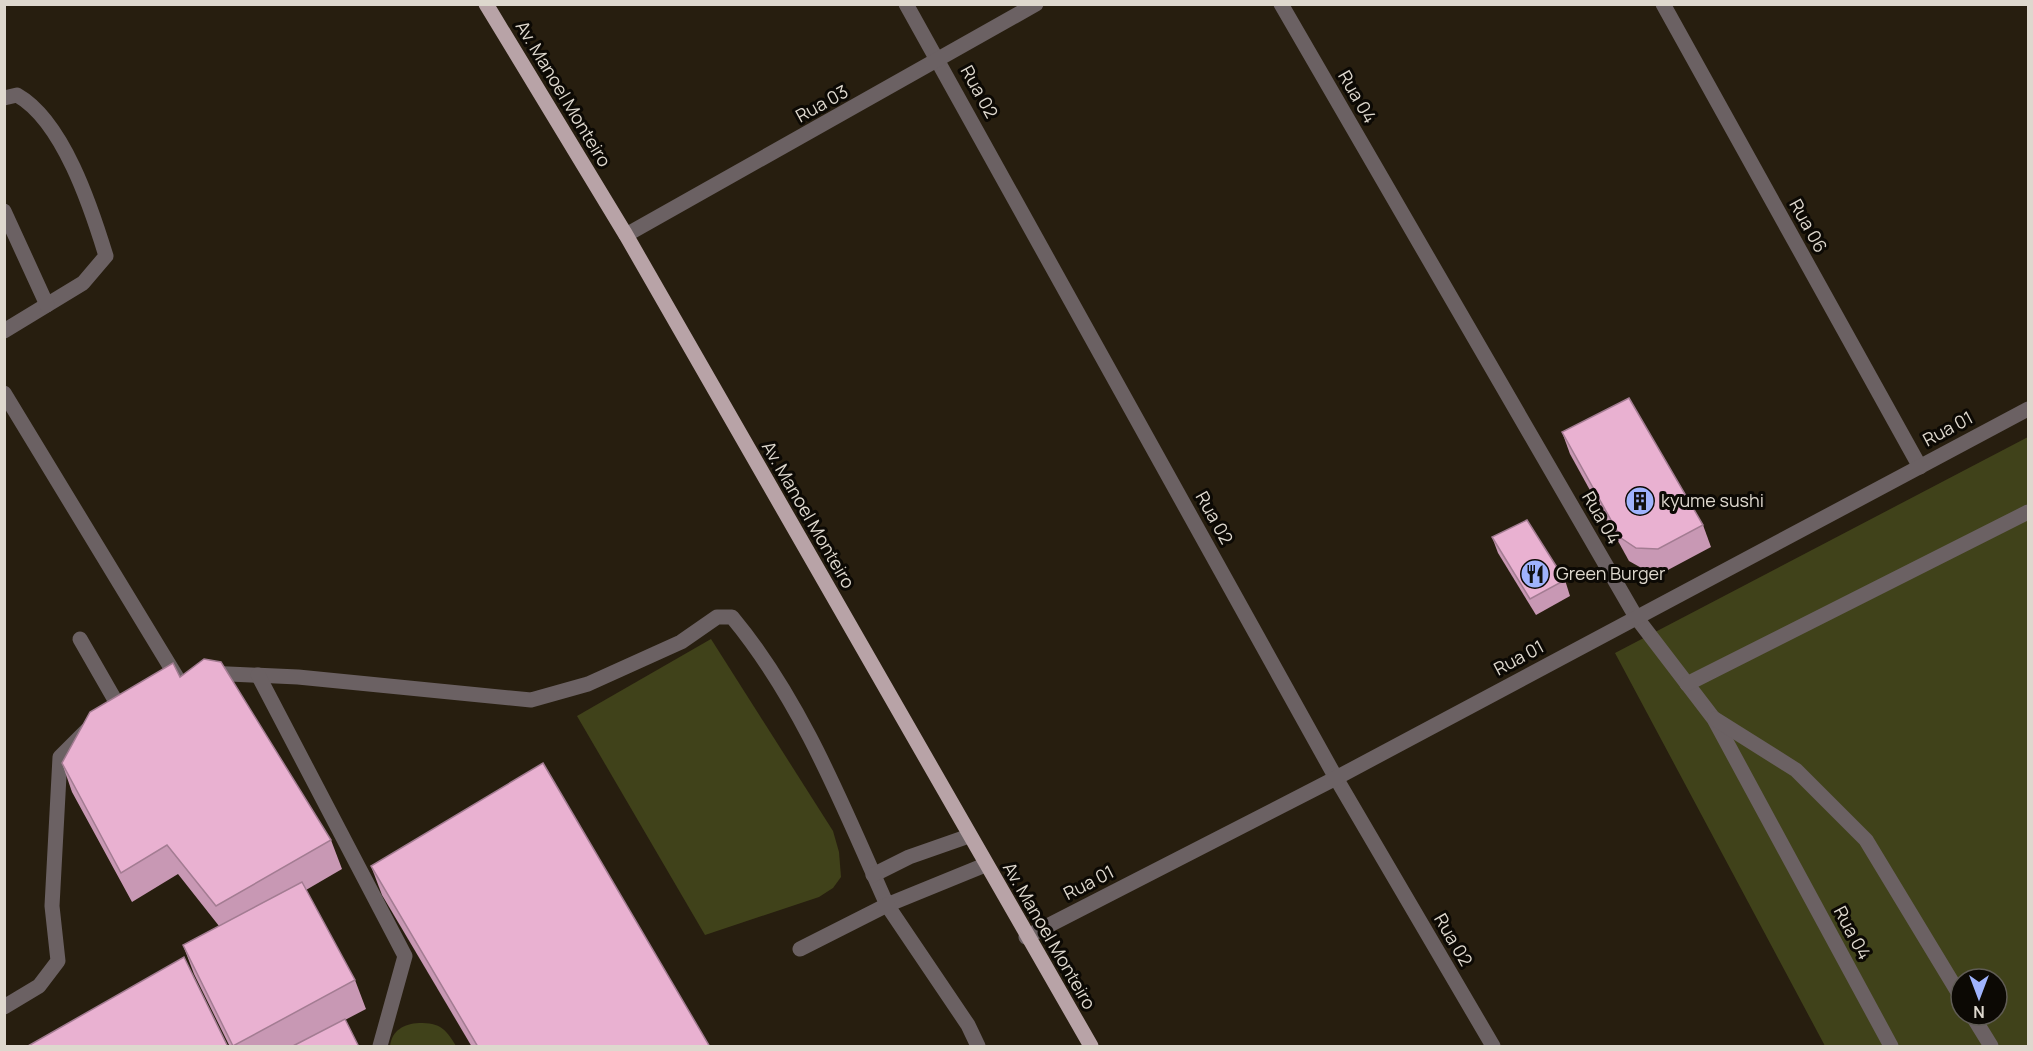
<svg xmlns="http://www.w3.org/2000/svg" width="2033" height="1051" viewBox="0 0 2033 1051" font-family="Manrope,sans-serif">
<rect width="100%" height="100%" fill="#271e0f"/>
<g fill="#40421a" fill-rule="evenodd">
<path d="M 2028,437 L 2028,1046 L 1825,1046 L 1615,653 ZM 1961,979 L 1997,979 L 1997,1015 L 1961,1015 Z"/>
<path d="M 711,639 L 833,831 L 839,852 L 841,877 L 833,888 L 819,897 L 705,935 L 577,716 Z"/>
<path d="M 419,1023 C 440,1023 445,1028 456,1046 L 390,1046 C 392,1030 404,1024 419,1023 Z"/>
</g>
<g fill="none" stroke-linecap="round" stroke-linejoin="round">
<g stroke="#6b6163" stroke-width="15">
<path d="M 906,4 L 1336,778 L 1493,1046"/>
<path d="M 1281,4 L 1636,617 L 1714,719 L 1891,1046"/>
<path d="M 1663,4 L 1920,467"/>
<path d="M 4,98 L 17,95 C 63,121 91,207 106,256 L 83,283 L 4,331"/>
<path d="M 4,211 L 47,305"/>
<path d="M 626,235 L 1036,4"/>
<path d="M 4,393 L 179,681"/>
<path d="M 80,639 L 119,707"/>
<path d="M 207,673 L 298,677 L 531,700 L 588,684 L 681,642 L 717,617 L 732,617 C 801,700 843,806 887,905 L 985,865"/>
<path d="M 258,675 L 405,956 L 380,1046"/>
<path d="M 1687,684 L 2028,512"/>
<path d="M 1715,719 L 1796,770 L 1866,840 L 1961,997"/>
<path d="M 873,875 L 909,857 L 969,836"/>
<path d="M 1026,937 L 1336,778 L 2028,409"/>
<path d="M 800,949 L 887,905 L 968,1025 L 978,1046"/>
<path d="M 4,1007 L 39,986 L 58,961 L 52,906 L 60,757 L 87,730"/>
<path d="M 1972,1015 L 1991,1046"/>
</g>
<path stroke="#b8a3a7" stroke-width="15" d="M 486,4 L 626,235 L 1091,1046"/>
</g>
<g fill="#c898b4">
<path d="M 1562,432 L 1703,525 L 1711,547 L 1666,571 L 1645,570 L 1629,561 L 1570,454 Z"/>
<path d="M 1492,537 L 1565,580 L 1570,596 L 1536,615 L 1498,553 Z"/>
<path d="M 180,677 L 331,840 L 342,869 L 306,890 L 355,980 L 366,1009 L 345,1020 L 359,1047 L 230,1047 L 194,974 L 183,945 L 219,926 L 178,874 L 132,902 L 72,792 L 62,763 Z"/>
<path d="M 371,866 L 710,1047 L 472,1047 L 382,895 Z"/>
</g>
<g fill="#e9b1d1" stroke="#a37c92" stroke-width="1.5">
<path d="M 1629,398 L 1703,525 L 1658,549 L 1636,548 L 1621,538 L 1562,432 Z"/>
<path d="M 1527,520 L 1565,580 L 1530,599 L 1492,537 Z"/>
<path d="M 204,659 L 221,662 L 331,840 L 216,906 L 167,845 L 121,873 L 62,763 L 90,712 L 173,663 L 180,677 Z"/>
<path d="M 543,763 L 710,1047 L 478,1047 L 371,866 Z"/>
<path d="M 302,882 L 355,980 L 233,1046 L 183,945 Z"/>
<path d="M 184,957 L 228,1047 L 28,1047 L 28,1046 Z"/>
<path d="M 345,1019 L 359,1047 L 291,1047 Z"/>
</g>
<defs>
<g id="building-disc" transform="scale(1.5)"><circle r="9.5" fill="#9fb3fd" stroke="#0c0904"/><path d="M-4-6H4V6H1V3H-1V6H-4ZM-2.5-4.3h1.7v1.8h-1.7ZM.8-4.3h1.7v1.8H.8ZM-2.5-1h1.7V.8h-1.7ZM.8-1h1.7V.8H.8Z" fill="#111"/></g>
<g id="restaurant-disc" transform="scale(1.5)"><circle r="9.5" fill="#9fb3fd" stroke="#0c0904"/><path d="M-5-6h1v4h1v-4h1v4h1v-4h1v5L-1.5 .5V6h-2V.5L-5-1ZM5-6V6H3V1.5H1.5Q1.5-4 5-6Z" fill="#111"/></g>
</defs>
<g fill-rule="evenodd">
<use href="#building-disc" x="1640" y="501"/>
<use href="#restaurant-disc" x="1535" y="574"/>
</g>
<g text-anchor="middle" stroke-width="6" stroke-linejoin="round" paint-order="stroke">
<g font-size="18" fill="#ded8ce" stroke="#0c0904">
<text transform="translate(979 92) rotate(61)" y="6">Rua 02</text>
<text transform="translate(563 94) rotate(59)" y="6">Av. Manoel Monteiro</text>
<text transform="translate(1357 97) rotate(60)" y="6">Rua 04</text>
<text transform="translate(822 104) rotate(-29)" y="6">Rua 03</text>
<text transform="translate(1808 226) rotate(61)" y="6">Rua 06</text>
<text transform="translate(1948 429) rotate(-28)" y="6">Rua 01</text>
<text transform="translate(808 515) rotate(60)" y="6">Av. Manoel Monteiro</text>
<text transform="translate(1214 518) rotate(61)" y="6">Rua 02</text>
<text transform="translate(1601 518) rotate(60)" y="6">Rua 04</text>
<text transform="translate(1519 658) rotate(-28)" y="6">Rua 01</text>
<text transform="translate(1089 883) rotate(-27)" y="6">Rua 01</text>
<text transform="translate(1852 933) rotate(62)" y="6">Rua 04</text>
<text transform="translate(1049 936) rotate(60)" y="6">Av. Manoel Monteiro</text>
<text transform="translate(1453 940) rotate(60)" y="6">Rua 02</text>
</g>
<g font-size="18" fill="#ded8ce" stroke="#0c0904" text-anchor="start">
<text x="1661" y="507">kyume sushi</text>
<text x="1556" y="580">Green Burger</text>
</g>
</g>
<rect width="2033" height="1051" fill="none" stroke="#ded8ce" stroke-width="12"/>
<g transform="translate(1979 997) rotate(180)"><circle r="28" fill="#0c0904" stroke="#605c55" stroke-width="1.5"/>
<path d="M0-4.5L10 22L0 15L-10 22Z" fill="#9fb3fd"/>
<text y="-9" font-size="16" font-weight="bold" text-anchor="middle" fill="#ded8ce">N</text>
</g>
</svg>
